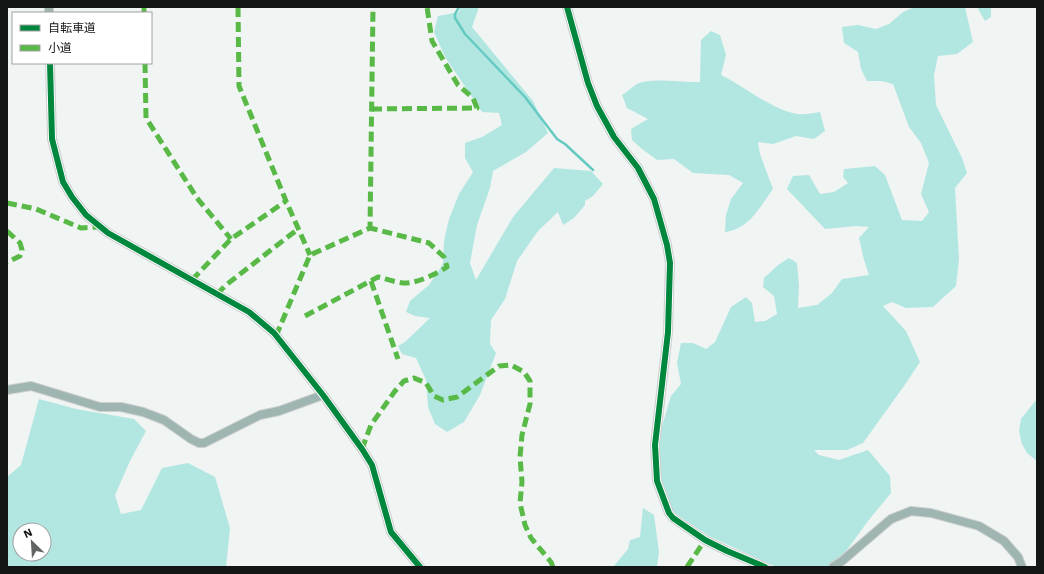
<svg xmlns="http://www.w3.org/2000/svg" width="1044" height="574" viewBox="0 0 1044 574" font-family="'Work Sans','Noto Sans JP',sans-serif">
<rect width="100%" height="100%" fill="#f0f4f3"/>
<g fill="#b2e7e1" fill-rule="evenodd">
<path d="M 460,7 L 479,7 L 472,27 L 533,101 L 548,133 L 526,152 L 493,171 L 490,188 L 477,225 L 470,263 L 476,280 L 513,217 L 554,168 L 591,171 L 603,184 L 593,196 L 585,201 L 585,205 L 574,218 L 563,225 L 558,212 L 538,231 L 517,261 L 505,299 L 491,320 L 490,344 L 496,353 L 480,395 L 464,422 L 447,432 L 435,424 L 428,407 L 426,380 L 416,358 L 402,354 L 398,346 L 405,342 L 430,318 L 415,316 L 406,312 L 410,301 L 429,285 L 443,264 L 444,241 L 449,219 L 459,194 L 473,172 L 465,158 L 465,143 L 482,137 L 502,125 L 499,113 L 482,112 L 445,57 L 434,32 L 438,16 L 459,12 Z"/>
<path d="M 915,7 L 965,7 L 973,42 L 957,54 L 938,56 L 934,75 L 936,105 L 962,158 L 967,173 L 955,188 L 959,259 L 956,286 L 933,307 L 906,308 L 892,302 L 883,306 L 906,331 L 920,362 L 904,386 L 863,443 L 847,450 L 814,450 L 819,455 L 839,460 L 868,450 L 890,476 L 891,493 L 868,521 L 844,554 L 828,567 L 776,567 L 709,536 L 673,512 L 661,482 L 657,443 L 671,396 L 681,384 L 677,363 L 681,343 L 693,343 L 706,349 L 715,342 L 731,307 L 746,297 L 752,303 L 755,322 L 765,321 L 777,314 L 774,296 L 763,287 L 764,278 L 778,265 L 789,258 L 797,263 L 799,286 L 798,308 L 817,305 L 832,293 L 842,279 L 869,275 L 864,260 L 859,238 L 869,227 L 856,226 L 825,229 L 787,189 L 793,176 L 809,175 L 820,194 L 834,192 L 848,183 L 843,177 L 844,169 L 875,166 L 885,175 L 902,220 L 922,221 L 929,212 L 921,194 L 929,163 L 921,143 L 909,127 L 893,84 L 881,81 L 867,81 L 861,69 L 858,52 L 844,43 L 842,27 L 858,25 L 876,29 L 889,24 L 903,12 Z"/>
<path d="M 977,7 L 991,7 L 991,17 L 985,21 Z"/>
<path d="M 711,31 L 720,35 L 726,55 L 721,75 C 744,86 775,112 798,114 C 805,115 813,113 820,112 L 825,131 L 814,139 L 796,136 L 773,144 L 758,142 L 760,154 L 773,189 C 759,208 750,228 725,232 L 726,215 L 731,199 L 743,183 L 729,175 L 693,173 L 674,159 L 657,160 L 642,149 L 632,140 L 631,129 L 648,119 L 627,108 L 622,95 C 627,92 632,87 637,84 C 652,77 682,83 700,82 L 701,40 Z"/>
<path d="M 39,399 L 76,409 L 134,419 L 146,431 L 130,461 L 115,495 L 121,514 L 141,510 L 162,468 L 188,463 L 215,477 L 230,528 L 226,567 L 7,567 L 7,477 L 21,465 ZM 20,530 L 44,530 L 44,554 L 20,554 Z"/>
<path d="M 1037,399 L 1037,461 L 1027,453 L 1022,444 L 1019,431 L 1021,419 Z"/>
<path d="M 643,508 L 654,515 L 659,552 L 657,567 L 613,567 L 628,549 L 630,540 L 640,537 Z"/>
</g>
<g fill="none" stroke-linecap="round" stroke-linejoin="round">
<path stroke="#65cac1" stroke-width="2.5" d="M 459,7 L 455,14 L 455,18 L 465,34 L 525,97 L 557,139 L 565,144 L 593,170"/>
<g stroke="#ced0d0" stroke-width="10">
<g id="minor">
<path d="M 49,7 L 49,13"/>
<path d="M 567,7 L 588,83 L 597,106 L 614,137 L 638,168 L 654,199 L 667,245 L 670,263 L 668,332 L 655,445 L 657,481 L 669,513 L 673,518 L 705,540 L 727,551 L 765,567"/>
<path d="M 50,63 L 52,139 L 63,182 L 72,197 L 86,215 L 108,233 L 249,312 L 274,333 L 323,395 L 362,449 L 372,465 L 391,532 L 420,567"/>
<path d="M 7,390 L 31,386 L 100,407 L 121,407 L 143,412 L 164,420 L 191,439 L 199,443 L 204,443 L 260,415 L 279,411 L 323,395"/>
<path d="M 833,567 L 842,561 L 891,519 L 911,511 L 931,513 L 979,526 L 1004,541 L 1018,557 L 1022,567"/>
</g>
</g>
<use href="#minor" stroke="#9eb5b2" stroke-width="8"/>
<g stroke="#58b947" stroke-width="5" stroke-dasharray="10 5" stroke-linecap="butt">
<path d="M 144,7 L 144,13"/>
<path d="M 238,7 L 239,86 L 286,201 L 310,255"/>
<path d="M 145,63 L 146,118 L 197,198 L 231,239"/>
<path d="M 372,109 L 477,108 L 473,98 L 458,85 L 432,41 L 427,7"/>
<path d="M 7,203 L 36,209 L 81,228 L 98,227"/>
<path d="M 7,231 L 20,243 L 22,250 L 20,256 L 7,262"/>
<path d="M 192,280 L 231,239 L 286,201"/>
<path d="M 371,281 L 398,359"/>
<path d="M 217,294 L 226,285 L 298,229"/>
<path d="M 305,316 L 378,277 C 386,279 395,282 403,283 C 416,284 436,274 447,267 L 444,257 L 429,243 L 370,228"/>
<path d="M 276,336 L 310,255 L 370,228 L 373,7"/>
<path d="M 362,449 L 371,425 L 395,391 L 404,381 L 414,378 L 426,383 L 434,396 L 443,400 L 457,397 L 499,366 L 511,365 L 524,372 L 530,381 L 530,404 L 522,435 L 520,457 L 522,482 L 520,503 L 525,525 L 531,538 L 551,562 L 553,567"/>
<path d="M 687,567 L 705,540"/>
</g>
<g stroke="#fff" stroke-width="8">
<g id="cycleway">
<path d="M 567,7 L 588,83 L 597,106 L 614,137 L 638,168 L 654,199 L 667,245 L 670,263 L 668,332 L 655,445 L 657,481 L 669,513 L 673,518 L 705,540 L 727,551 L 765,567"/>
<path d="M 50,63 L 52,139 L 63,182 L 72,197 L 86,215 L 108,233 L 249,312 L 274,333 L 323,395 L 362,449 L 372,465 L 391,532 L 420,567"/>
</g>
</g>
<use href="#cycleway" stroke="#00873e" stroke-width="6"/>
</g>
<rect width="1044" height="574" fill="none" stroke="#141616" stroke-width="16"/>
<rect x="12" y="12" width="140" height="52" fill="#ffffff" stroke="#a1a2a2"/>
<rect x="20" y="25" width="20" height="6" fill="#00873e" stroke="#a1a2a2"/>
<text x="48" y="32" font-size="12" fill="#141616">自転車道</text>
<rect x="20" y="45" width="20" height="6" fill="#58b947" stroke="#a1a2a2"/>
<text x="48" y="52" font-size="12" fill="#141616">小道</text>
<g transform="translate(32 542) rotate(335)"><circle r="19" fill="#ffffff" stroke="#a1a2a2"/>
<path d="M0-3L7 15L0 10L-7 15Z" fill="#616463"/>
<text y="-6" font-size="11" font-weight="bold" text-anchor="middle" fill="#141616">N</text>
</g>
</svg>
